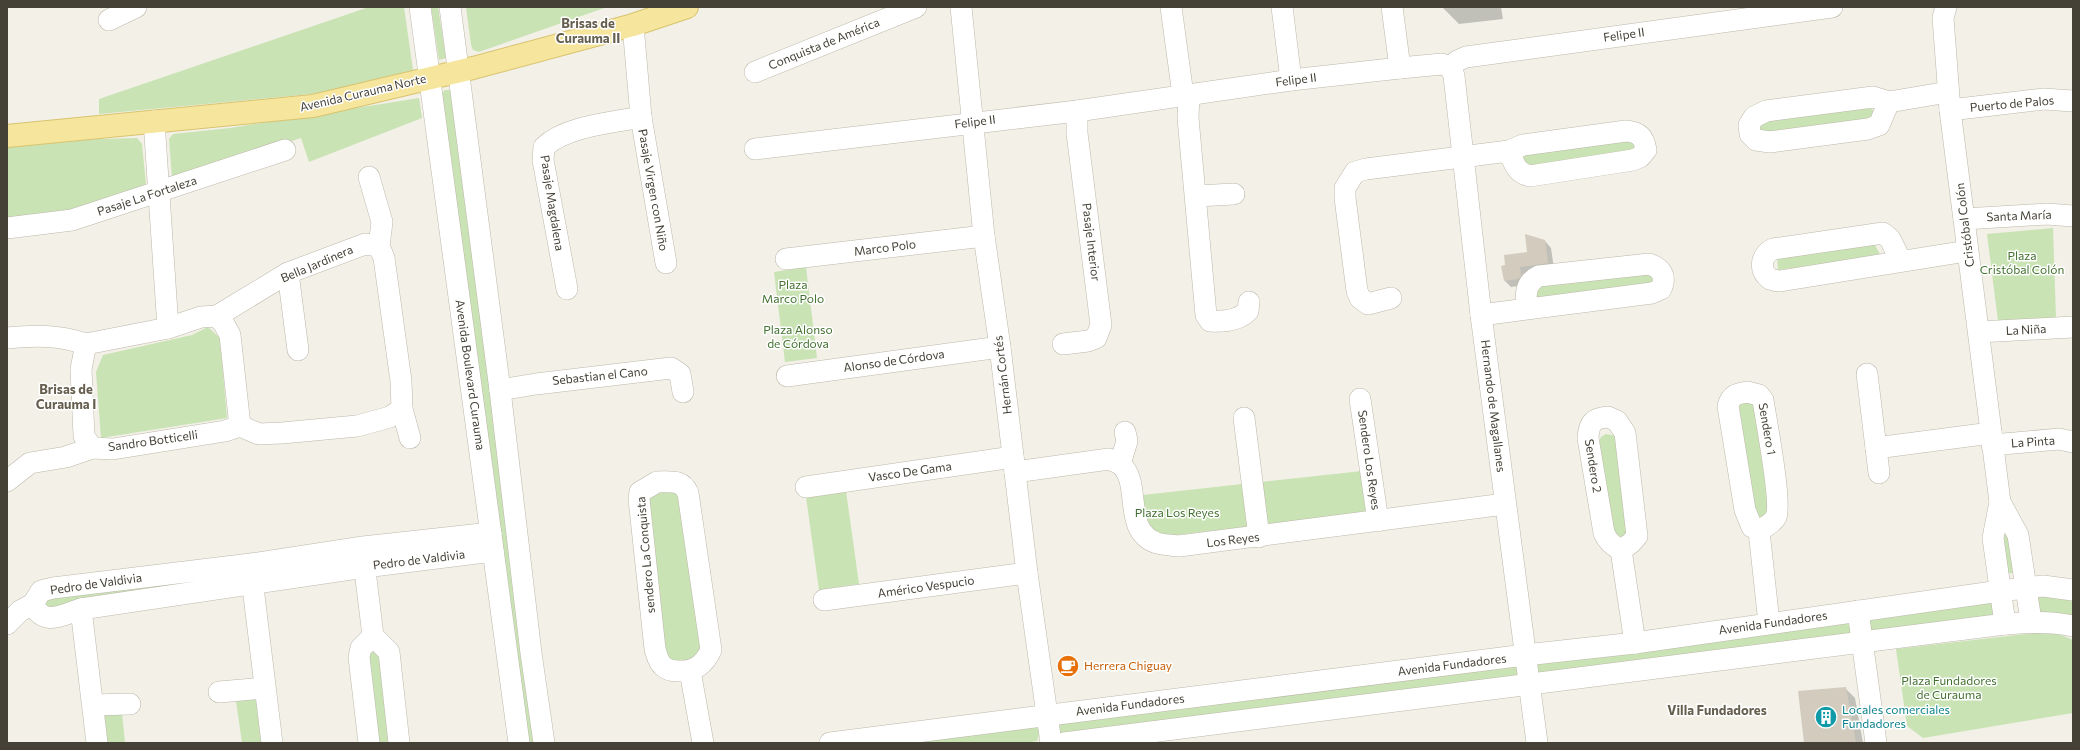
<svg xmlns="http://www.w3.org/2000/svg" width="2080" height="750" viewBox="0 0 2080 750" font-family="Commissioner,sans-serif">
<rect width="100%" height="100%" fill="#f2f0e7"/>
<g fill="#c9e3b4">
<path d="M 369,7 L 404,7 L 413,70 L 322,93 L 99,114 L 99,99 Z"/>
<path d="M 431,7 L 438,7 L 446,58 L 439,60 Z"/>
<path d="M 466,7 L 607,7 L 479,52 L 473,50 L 471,45 Z"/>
<path d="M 445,90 L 450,90 L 537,743 L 524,743 L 442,93 Z"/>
<path d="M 419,98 L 422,118 L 309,162 L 301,138 L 175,179 L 172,177 L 169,139 L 173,134 L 230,128 Z"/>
<path d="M 1867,107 L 1873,110 L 1874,117 L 1871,123 L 1760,133 L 1760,126 L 1765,121 Z"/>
<path d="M 1630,134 L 1639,150 L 1530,169 L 1524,163 L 1524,154 Z"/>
<path d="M 137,138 L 142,144 L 146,184 L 143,187 L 70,212 L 7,219 L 7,145 L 64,140 Z"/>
<path d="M 2053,228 L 2056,318 L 1998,321 L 1987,234 Z"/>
<path d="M 1872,240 L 1881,256 L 1778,270 L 1777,255 Z"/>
<path d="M 806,267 L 817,358 L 785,362 L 774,272 Z"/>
<path d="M 1643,268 L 1653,276 L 1652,283 L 1538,300 C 1536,294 1537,290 1539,285 Z"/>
<path d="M 208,327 L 220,338 L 227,418 L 101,438 L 96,372 L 103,355 L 192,335 Z"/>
<path d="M 1753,398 L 1771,518 L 1755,519 L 1739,406 L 1740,401 Z"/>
<path d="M 1606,434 L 1617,436 L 1631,534 L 1612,541 L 1598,444 L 1601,437 Z"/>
<path d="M 1362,471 L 1368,513 L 1167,536 L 1159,535 L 1147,526 L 1143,495 Z"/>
<path d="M 678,488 L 704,642 L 698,659 L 672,664 L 665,660 L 646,502 L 649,492 Z"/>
<path d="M 846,491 L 859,584 L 819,590 L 806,497 Z"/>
<path d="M 2002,519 L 2009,533 L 2015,572 L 2013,573 L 2008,573 L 2002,534 Z"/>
<path d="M 247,572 L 67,607 L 44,608 L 45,599 Z"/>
<path d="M 2038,594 L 2073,596 L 2073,616 L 2038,612 L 2036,599 Z"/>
<path d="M 1996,602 L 1997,619 L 1872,635 L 1868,618 Z"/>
<path d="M 1846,621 L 1852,629 L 1848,638 L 1537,678 L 1536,660 Z"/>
<path d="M 2052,631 L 2073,640 L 2073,713 L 1923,738 L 1907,726 L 1896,649 Z"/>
<path d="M 375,650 L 383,660 L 393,741 L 377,743 L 367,656 Z"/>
<path d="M 1514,663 L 1519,671 L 1516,681 L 1063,739 L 1058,730 L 1060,720 Z"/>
<path d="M 259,698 L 265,743 L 242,743 L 236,701 Z"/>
<path d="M 122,713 L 125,743 L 103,743 L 99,716 Z"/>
<path d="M 1035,724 L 1040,732 L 1037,741 L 1024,743 L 881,743 Z"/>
</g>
<g fill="#0003">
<path d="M 1442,7 L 1501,7 L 1503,19 L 1459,24 Z"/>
<path d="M 1545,241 L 1551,248 L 1554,269 L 1525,285 L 1511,287 L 1505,281 L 1502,267 L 1529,253 Z"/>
<path d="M 1845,688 L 1855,698 L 1863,743 L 1805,743 Z"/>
</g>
<g fill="#d3ccbe">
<path d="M 1525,234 L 1545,240 L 1548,263 L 1520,267 L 1521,276 L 1518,279 L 1504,281 L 1501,266 L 1505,265 L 1504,255 L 1527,252 Z"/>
<path d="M 1846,687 L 1856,743 L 1804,743 L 1798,691 Z"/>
</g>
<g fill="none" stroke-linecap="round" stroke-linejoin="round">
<g stroke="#bdb8ab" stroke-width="22">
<g id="minor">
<path d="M 420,7 L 519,743"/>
<path d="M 450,7 L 500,390 L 531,653 L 544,743"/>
<path d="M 961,7 L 984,236 L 1000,347 L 1027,573 L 1051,743"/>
<path d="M 1171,7 L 1183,95"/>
<path d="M 1282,7 L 1291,80"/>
<path d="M 1392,7 L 1400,68"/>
<path d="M 1946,7 L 1943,18 L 1950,110 L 2000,502 L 1993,538 L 2005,624"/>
<path d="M 109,20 L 136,7"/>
<path d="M 633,25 L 641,117 L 666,263"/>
<path d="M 1451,68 L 1454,76 L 1481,315 L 1537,743"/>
<path d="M 755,72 L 916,7"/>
<path d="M 1189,94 L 1188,118 L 1206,315 L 1210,321 C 1224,322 1238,321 1248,311 L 1249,302"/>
<path d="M 1889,102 L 1879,125 L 1868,129 L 1770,142 L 1756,140 L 1750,134 L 1749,125 L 1754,117 L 1766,111 L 1873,97 L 1889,102 L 1948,92"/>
<path d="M 1950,110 L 2044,99 L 2073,101"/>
<path d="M 154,121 L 168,328"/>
<path d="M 755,149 L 1077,111 L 1291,80 L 1400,68 L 1442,64 L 1451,68 L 1457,61 L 1466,57 L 1832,7"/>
<path d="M 369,177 L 382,222 L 379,246"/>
<path d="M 1196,196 L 1234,194"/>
<path d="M 1964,219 L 2047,214 L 2073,216"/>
<path d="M 7,228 L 72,220 L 285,150"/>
<path d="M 786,259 L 984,236"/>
<path d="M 1901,261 L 1890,239 L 1883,233 L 1773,249 C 1761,255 1758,270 1770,279 C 1773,280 1777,281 1780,281 L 1967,251"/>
<path d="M 288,273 L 298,350"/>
<path d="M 567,289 L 543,160 L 544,147 C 566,126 611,123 641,117"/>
<path d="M 1391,298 L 1368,304 L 1360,298 L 1357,291 L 1345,198 L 1345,188 L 1355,172 L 1366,169 L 1509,151 L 1523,145 L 1626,131 C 1639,132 1644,137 1646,150 L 1640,157 L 1633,160 L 1530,176 C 1516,173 1514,163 1509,151"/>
<path d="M 1481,315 L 1652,293 L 1661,289 C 1667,276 1661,268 1649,264 L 1539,276 C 1525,283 1526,293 1526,308"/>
<path d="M 217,316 L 288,273 L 365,244 L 379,246 L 384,258 L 401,381 L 402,409 L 390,417 L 357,426 L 282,433 L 259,434 L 240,426"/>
<path d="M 217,316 L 224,324 L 230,335 L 240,426 L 225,431 L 113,449 L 92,448 L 84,436 L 81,369 L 86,344 L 168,328 L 201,317 Z"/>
<path d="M 1979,332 L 2073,327"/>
<path d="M 7,338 C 36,335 58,335 86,344"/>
<path d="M 1063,344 L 1088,341 L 1096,338 L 1101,325 L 1077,133 L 1077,111"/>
<path d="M 1867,374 L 1879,473"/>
<path d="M 787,376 L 1000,347"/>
<path d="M 500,390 L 536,384 L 671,368 L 680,374 L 683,392"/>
<path d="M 1747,392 L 1759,395 L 1763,400 C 1766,420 1782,503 1776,517 C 1773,523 1765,527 1759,531 L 1752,527 L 1745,510 L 1728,406 C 1731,395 1736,394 1747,392 Z"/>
<path d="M 1360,399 L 1378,521"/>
<path d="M 402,409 L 410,438"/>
<path d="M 1608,417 L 1617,421 L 1625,433 L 1637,536 L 1631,543 L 1621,550 C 1613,546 1608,542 1604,533 L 1588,438 C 1589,423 1593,418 1608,417 Z"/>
<path d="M 1244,418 L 1259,537"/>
<path d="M 1992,445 L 2059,439 L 2073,442"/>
<path d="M 1876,448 L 1991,433"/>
<path d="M 1120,464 L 1127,441 L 1125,432"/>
<path d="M 1015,472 L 1109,459 C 1112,461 1117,462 1120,464 C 1143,482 1121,531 1157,543 C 1164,545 1172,545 1179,546 L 1505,504"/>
<path d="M 7,481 L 30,463 L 66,457 L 92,448"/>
<path d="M 657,482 C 670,482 682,479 688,493 L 711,650 C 704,665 694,672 678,671 C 673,671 667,670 663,666 C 658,662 657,655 655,649 L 639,499 L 640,492 Z"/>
<path d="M 806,487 L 1013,457"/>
<path d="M 2000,502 L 2018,535 L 2031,621"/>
<path d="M 1759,531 L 1769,623"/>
<path d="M 491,533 L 363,547 L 251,564 L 53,588 L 41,591 L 33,604 C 44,627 61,615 81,609 L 365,567 L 493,551"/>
<path d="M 1621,550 L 1635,643"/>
<path d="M 363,554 L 373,636 L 389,652 L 399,743"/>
<path d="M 251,571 L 272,743"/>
<path d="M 824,600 L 1027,573"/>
<path d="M 81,609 L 97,743"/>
<path d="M 1858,611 L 1876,743"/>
<path d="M 7,624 L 20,611 L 33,604"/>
<path d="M 690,671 L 703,743"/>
<path d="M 219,692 L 264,688"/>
<path d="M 93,705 L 130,704"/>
<path d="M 369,743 L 359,657 L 361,648 L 373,636"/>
<path d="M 830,743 L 1525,655 L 1635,643 L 2000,591 L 2043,586 L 2073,590"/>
<path d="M 1064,743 L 2005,624 C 2028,622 2050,621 2073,626"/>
</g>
</g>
<g stroke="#d9c36f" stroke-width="24">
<path id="major" d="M 7,136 L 313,106 L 473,68 L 633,25 L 687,7"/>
</g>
<use href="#minor" stroke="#fff" stroke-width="21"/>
<use href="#major" stroke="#f5e59d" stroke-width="22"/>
</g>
<defs>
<g id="cafe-disc" transform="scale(1.15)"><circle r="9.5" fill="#e8710a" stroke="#fff"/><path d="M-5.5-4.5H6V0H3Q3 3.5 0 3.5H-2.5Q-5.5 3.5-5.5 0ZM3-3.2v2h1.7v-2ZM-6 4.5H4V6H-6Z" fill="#fff"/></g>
<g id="building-disc" transform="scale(1.15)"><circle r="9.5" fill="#0f9aa8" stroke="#fff"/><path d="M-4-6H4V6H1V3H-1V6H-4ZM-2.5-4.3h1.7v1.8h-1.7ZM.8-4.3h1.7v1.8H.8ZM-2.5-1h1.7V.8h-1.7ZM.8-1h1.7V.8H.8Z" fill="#fff"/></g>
</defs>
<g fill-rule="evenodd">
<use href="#cafe-disc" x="1068" y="666"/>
<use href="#building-disc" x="1826" y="717"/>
</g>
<g text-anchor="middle" stroke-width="3" stroke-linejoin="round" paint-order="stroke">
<g font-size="12" fill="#454137" stroke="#fff">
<text transform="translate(1624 35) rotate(-8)" y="4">Felipe II</text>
<text transform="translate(824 44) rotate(-22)" y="4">Conquista de América</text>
<text transform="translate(1296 80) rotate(-7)" y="4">Felipe II</text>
<text transform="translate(363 93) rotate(-13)" y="4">Avenida Curauma Norte</text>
<text transform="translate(2012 104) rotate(-5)" y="4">Puerto de Palos</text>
<text transform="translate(975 122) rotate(-7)" y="4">Felipe II</text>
<text transform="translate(653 190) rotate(80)" y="4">Pasaje Virgen con Niño</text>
<text transform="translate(147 196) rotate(-18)" y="4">Pasaje La Fortaleza</text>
<text transform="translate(552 203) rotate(81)" y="4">Pasaje Magdalena</text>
<text transform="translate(2019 216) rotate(-2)" y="4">Santa María</text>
<text transform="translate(1965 225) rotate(-97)" y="4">Cristóbal Colón</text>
<text transform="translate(1091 242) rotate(83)" y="4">Pasaje Interior</text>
<text transform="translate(885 248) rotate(-7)" y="4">Marco Polo</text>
<text transform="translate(317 264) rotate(-23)" y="4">Bella Jardinera</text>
<text transform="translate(2026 330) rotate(-3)" y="4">La Niña</text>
<text transform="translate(894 361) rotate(-8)" y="4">Alonso de Córdova</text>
<text transform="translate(470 375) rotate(82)" y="4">Avenida Boulevard Curauma</text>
<text transform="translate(1003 375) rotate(-97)" y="4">Hernán Cortés</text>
<text transform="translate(600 376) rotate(-6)" y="4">Sebastian el Cano</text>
<text transform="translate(1493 406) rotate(83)" y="4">Hernando de Magallanes</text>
<text transform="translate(1767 429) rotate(80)" y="4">Sendero 1</text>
<text transform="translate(153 441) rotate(-8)" y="4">Sandro Botticelli</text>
<text transform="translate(2033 442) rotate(-4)" y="4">La Pinta</text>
<text transform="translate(1369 460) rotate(82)" y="4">Sendero Los Reyes</text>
<text transform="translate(1593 466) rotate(81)" y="4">Sendero 2</text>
<text transform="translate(910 472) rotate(-8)" y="4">Vasco De Gama</text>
<text transform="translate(1233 540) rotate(-7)" y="4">Los Reyes</text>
<text transform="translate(646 555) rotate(-95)" y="4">sendero La Conquista</text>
<text transform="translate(419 560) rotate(-7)" y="4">Pedro de Valdivia</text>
<text transform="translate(96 584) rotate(-8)" y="4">Pedro de Valdivia</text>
<text transform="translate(926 587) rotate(-8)" y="4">Américo Vespucio</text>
<text transform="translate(1773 623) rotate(-8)" y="4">Avenida Fundadores</text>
<text transform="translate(1452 665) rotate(-7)" y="4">Avenida Fundadores</text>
<text transform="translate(1130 705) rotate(-7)" y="4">Avenida Fundadores</text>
</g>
<g font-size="12" fill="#42712f" stroke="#fff">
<text x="2022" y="260">Plaza<tspan x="2022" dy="14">Cristóbal Colón</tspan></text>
<text x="793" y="289">Plaza<tspan x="793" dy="14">Marco Polo</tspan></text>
<text x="798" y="334">Plaza Alonso<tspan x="798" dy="14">de Córdova</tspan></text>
<text x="1177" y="517">Plaza Los Reyes</text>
<text x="1949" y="685">Plaza Fundadores<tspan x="1949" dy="14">de Curauma</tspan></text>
</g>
<g font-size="12" fill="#c56008" stroke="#fff" text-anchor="start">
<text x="1084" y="670">Herrera Chiguay</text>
</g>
<g font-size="12" fill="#0d838f" stroke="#fff" text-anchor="start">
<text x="1842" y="714">Locales comerciales<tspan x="1842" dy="14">Fundadores</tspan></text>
</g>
<g font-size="13" font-weight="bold" fill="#665f4f" stroke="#fff">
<text x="588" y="28">Brisas de<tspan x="588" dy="15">Curauma II</tspan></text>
<text x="66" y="394">Brisas de<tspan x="66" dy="15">Curauma I</tspan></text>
<text x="1717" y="715">Villa Fundadores</text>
</g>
</g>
<rect width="2080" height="750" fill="none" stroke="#454137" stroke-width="16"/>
</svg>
